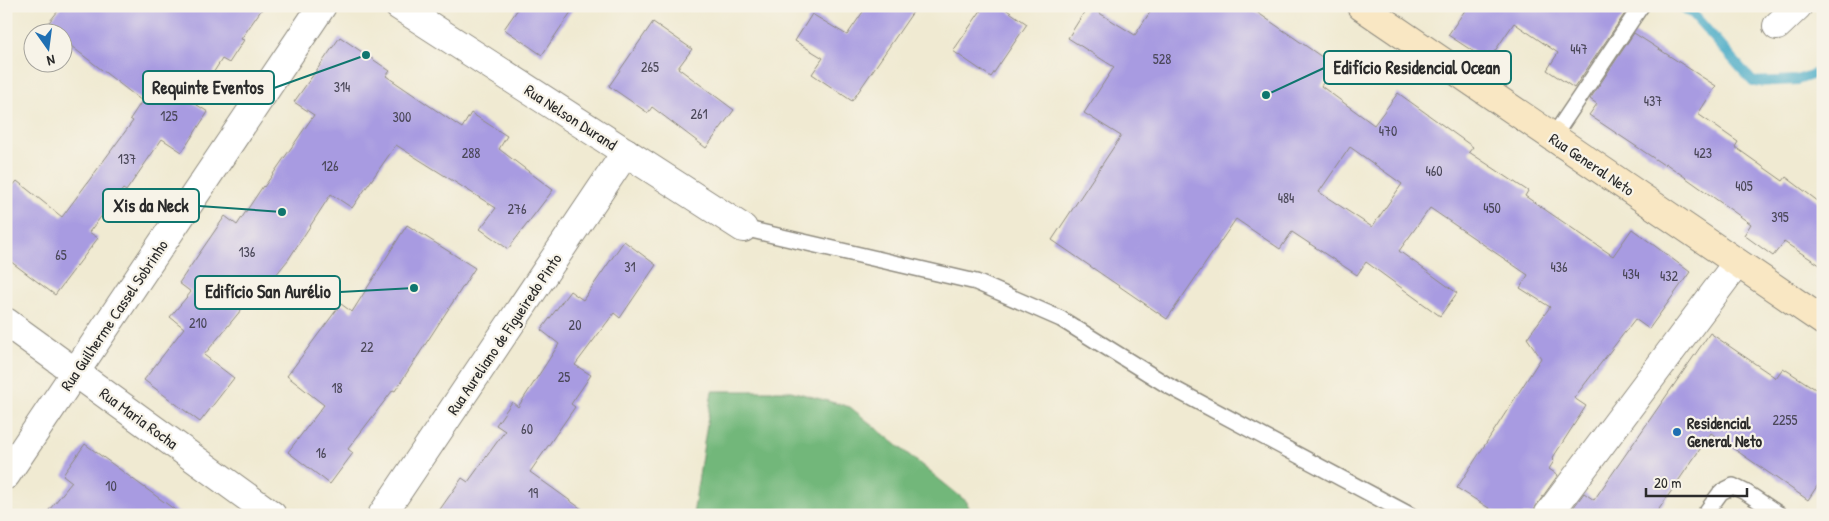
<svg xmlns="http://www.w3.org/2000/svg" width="1829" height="521" viewBox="0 0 1829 521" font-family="'Patrick Hand',sans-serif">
<rect width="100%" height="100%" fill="#f7f3e8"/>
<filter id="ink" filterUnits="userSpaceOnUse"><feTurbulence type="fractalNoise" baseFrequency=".02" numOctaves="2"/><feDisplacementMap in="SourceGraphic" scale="10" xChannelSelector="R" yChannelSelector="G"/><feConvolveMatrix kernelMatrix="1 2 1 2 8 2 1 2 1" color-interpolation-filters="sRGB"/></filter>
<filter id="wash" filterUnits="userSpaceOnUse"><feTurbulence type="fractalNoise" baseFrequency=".0096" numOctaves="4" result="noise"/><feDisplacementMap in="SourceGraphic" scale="20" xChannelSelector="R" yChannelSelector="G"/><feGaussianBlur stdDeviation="1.12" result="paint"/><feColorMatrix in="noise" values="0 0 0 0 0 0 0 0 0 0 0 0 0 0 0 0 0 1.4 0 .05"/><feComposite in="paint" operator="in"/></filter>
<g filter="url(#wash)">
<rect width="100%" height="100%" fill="#f0ead2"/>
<path fill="#72b77a" stroke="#4e7152" d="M 712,391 L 791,391 L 850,407 L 967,502 L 969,515 L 693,515 Z"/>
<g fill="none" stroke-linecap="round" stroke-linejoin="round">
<path stroke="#46aac6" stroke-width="10" d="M 1681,6 L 1694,15 L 1753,82 L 1797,80 L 1823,71"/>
</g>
<g id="blocks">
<g fill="#a89be1" fill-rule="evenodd">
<path d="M 62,6 L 264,6 L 241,39 L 244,40 L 229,63 L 222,59 L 194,103 L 208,112 L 182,152 L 162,139 L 126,191 L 123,189 L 89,232 L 98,238 L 55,295 L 6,258 L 6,194 L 17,181 L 62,217 L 133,121 L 130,119 L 142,101 L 62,39 L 62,32 L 54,32 L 46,26 Z"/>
<path d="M 520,6 L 575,6 L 542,55 L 504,29 Z"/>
<path d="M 867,6 L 917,6 L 852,101 L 812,74 L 823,58 L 795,41 L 812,14 L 847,35 Z"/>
<path d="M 984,6 L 1001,6 L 1027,24 L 991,77 L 953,51 Z"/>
<path d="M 1088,6 L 1135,35 L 1154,6 L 1248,6 L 1335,66 L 1321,86 L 1374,125 L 1398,93 L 1473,147 L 1469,152 L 1528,191 L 1525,196 L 1613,256 L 1632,229 L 1690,272 L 1649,329 L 1635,319 L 1574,398 L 1586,406 L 1552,459 L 1554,461 L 1549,469 L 1558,475 L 1536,506 L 1533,515 L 1500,515 L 1457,488 L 1541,358 L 1527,338 L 1550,307 L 1520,288 L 1528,275 L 1430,208 L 1399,251 L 1457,293 L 1440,316 L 1366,262 L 1357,275 L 1292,232 L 1280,249 L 1236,219 L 1167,319 L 1052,240 L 1121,136 L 1084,113 L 1114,67 L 1068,38 ZM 1350,147 L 1402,184 L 1372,227 L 1319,192 Z"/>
<path d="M 1468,6 L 1630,6 L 1574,88 L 1547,70 L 1558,53 L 1514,23 L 1488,61 L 1448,35 Z"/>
<path d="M 653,22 L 692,49 L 678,68 L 734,110 L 706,148 L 652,107 L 648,113 L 609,86 Z"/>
<path d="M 1634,33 L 1716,86 L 1698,114 L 1738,142 L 1735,147 L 1783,181 L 1786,177 L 1823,205 L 1823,267 L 1784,242 L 1773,256 L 1744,235 L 1751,224 L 1665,163 L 1664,165 L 1589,115 L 1597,104 L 1590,99 Z"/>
<path d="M 340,37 L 390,71 L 386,76 L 462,128 L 471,113 L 507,136 L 499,149 L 553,190 L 508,249 L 480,229 L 496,208 L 396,145 L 352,208 L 331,194 L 288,260 L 250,307 L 246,304 L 204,355 L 234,378 L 200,422 L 144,380 L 184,328 L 170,317 L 191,292 L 179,283 L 225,216 L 237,225 L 263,186 L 264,187 L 314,115 L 294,102 Z"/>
<path d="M 407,225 L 475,268 L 395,391 L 393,390 L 348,449 L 353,453 L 330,484 L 288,452 L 324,405 L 287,376 L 341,304 L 352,312 Z"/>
<path d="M 624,241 L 656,265 L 620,318 L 614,313 L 575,365 L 591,375 L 571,404 L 575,407 L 530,472 L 590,515 L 436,515 L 462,478 L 468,482 L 505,431 L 496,425 L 512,402 L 518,407 L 559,344 L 541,330 L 570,291 L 583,300 Z"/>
<path d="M 1710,333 L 1776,378 L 1783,368 L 1823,394 L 1823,477 L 1808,500 L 1711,433 L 1655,515 L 1568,515 L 1584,493 L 1594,500 Z"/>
<path d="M 85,444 L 182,515 L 45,515 L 72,482 L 63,475 Z"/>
</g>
</g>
</g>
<g filter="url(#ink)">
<use href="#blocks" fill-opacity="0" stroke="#8e8a7e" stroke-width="1"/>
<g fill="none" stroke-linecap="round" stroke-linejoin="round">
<g stroke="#8e8a7e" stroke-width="18">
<g id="service">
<path d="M 1553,137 L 1641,6"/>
<path d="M 743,228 L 976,282 L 1061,319 L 1167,385 L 1410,515"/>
<path d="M 1704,515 L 1721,492 L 1733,486 L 1747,493 L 1780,515"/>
</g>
</g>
<g stroke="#8e8a7e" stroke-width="30">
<g id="minor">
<path d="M 399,6 L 743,228"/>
<path d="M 1777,26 L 1798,6"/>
<path d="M 6,322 L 272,515"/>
<path d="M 382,515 L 626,152"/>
<path d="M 1548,515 L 1737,263"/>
</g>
</g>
<g stroke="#8e8a7e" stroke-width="30">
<path id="tertiary" d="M 6,475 L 322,6"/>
</g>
<g stroke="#8e8a7e" stroke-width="30">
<path id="secondary" d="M 1361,6 L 1823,321"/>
</g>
<use href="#service" stroke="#fff" stroke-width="15"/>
<use href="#minor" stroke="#fff" stroke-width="28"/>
<use href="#tertiary" stroke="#fff" stroke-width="28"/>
<use href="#secondary" stroke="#f9e7c3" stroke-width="28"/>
</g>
</g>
<circle fill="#1f6fb2" stroke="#f7f3e8" stroke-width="2" cx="1677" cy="432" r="5"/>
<g text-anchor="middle" stroke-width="4.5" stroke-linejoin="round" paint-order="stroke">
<g font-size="14" fill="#4a4758">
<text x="1579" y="54">447</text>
<text x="1162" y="64">528</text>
<text x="650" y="72">265</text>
<text x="342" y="92">314</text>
<text x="1653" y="106">437</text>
<text x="699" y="119">261</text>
<text x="169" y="121">125</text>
<text x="402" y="122">300</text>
<text x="1388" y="136">470</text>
<text x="471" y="158">288</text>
<text x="1703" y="158">423</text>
<text x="127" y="164">137</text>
<text x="330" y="171">126</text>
<text x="1434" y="176">460</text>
<text x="1744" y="191">405</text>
<text x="1286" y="203">484</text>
<text x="1492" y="213">450</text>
<text x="517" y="214">276</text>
<text x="1780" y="222">395</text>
<text x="247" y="257">136</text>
<text x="61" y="260">65</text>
<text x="630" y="272">31</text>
<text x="1559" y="272">436</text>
<text x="1631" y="279">434</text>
<text x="1669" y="281">432</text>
<text x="198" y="328">210</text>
<text x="575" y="330">20</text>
<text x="367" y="352">22</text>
<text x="564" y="382">25</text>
<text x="337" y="393">18</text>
<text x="1785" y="425">2255</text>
<text x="527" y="434">60</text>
<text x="321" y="458">16</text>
<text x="111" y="491">10</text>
<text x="533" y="498">19</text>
</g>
<g font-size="16" fill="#2b2b2b" stroke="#f7f3e8">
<text transform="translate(571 117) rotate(33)" y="6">Rua Nelson Durand</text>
<text transform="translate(1592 164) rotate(34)" y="6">Rua General Neto</text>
<text transform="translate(114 315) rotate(-56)" y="6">Rua Guilherme Cassel Sobrinho</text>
<text transform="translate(504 334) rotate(-56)" y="6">Rua Aureliano de Figueiredo Pinto</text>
<text transform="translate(139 418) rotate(36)" y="6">Rua Maria Rocha</text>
</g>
<g font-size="16" font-weight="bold" fill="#2b2b2b" stroke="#f7f3e8" text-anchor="start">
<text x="1687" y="429">Residencial<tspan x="1687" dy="18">General Neto</tspan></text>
</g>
</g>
<path fill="none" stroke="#0f766e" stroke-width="2" d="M1266 95L1324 68M366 55L274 88M282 212L199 206M414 288L340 292"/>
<g fill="#0f766e" stroke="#f7f3e8" stroke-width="2">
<circle cx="1266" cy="95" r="5"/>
<circle cx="366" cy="55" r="5"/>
<circle cx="282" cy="212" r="5"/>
<circle cx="414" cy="288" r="5"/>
</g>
<g fill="#f7f3e8" stroke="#0f766e" stroke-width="2">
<rect x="1324" y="51" width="187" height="33" rx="5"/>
<rect x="143" y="71" width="131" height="33" rx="5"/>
<rect x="103" y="189" width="96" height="33" rx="5"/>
<rect x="195" y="276" width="145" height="33" rx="5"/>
</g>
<g font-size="18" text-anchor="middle" font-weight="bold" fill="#2b2b2b">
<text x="1417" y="74">Edifício Residencial Ocean</text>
<text x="208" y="94">Requinte Eventos</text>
<text x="151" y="212">Xis da Neck</text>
<text x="268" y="298">Edifício San Aurélio</text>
</g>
<rect width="1829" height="521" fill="none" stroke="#f7f3e8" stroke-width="25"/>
<g transform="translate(48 48) rotate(166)"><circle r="24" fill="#f7f3e8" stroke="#a5a39c"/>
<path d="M0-4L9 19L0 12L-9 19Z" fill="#1f6fb2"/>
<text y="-8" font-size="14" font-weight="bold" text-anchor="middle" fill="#2b2b2b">N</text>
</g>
<path d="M1646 488v8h101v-8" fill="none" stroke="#2b2b2b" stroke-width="2.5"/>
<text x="1654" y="488" font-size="15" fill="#2b2b2b" stroke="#f7f3e8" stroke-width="4" paint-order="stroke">20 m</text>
</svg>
